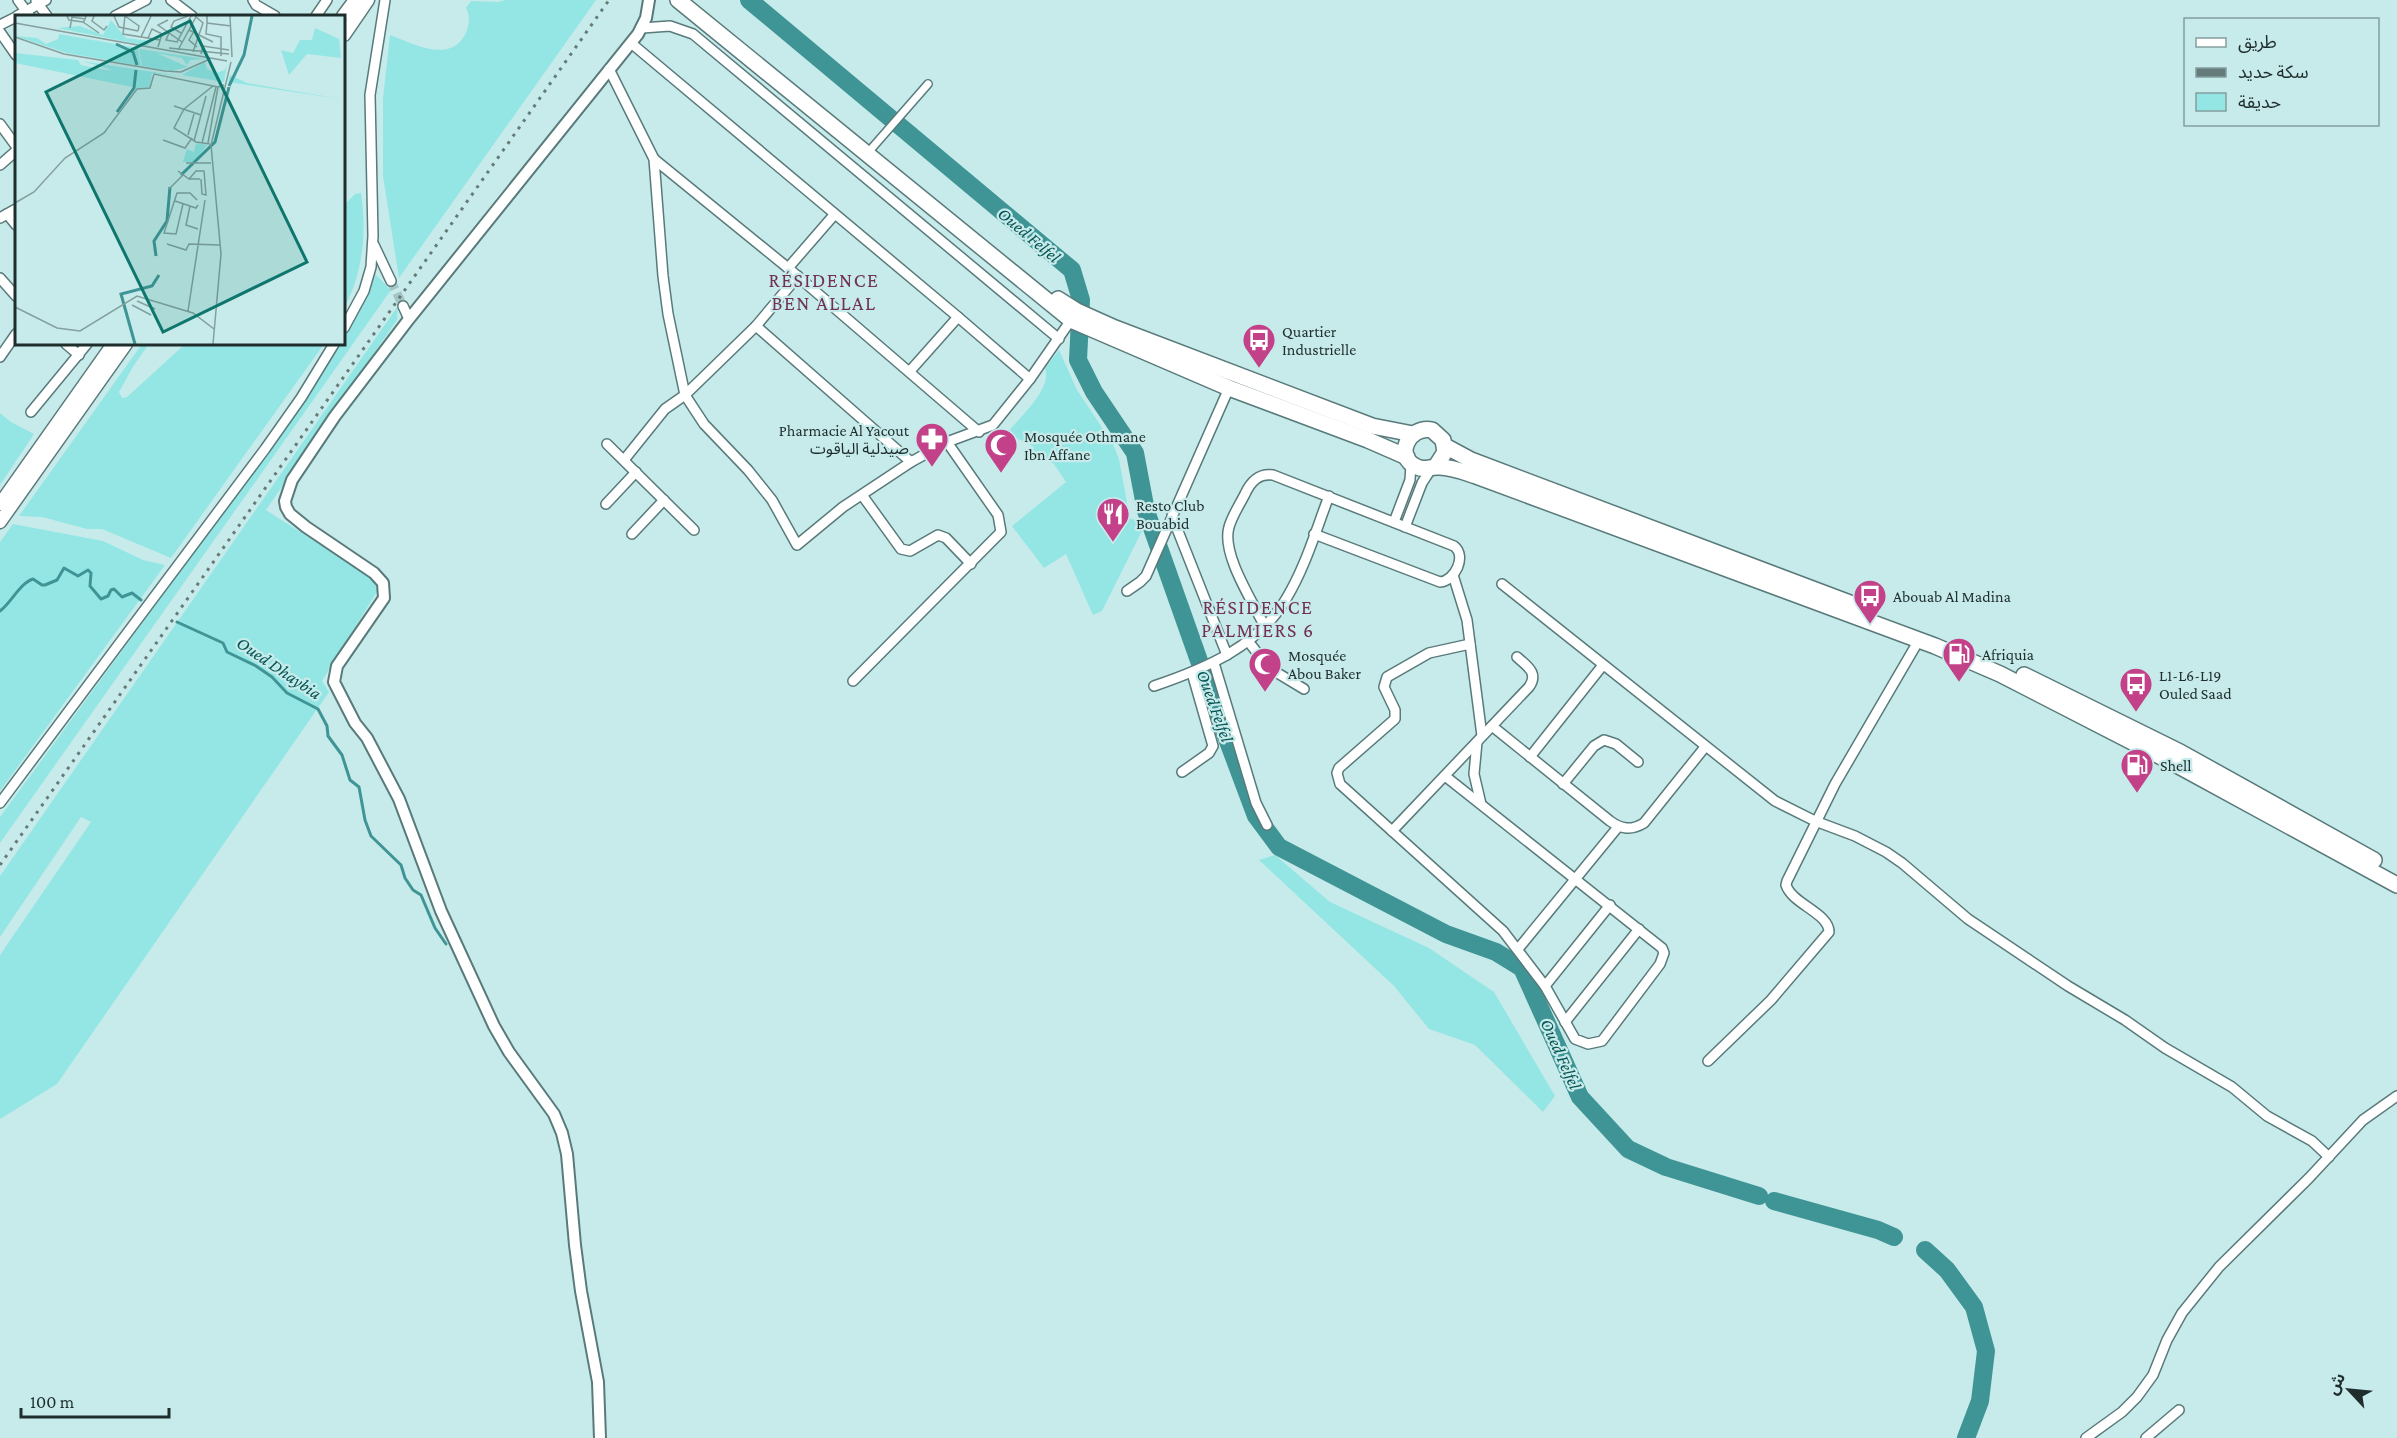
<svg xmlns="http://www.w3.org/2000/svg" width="2397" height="1438" viewBox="0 0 2397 1438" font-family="'Crimson Pro','Noto Sans Arabic',serif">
<rect width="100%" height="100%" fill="#c7ebea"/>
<g fill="#94e6e5">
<path d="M 505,0 L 596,0 L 399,278 L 383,176 L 383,98 L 390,35 C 412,43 449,64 465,35 C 469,26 471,17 466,8 L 471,1 L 498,2 Z"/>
<path d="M 361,193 C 367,232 363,273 344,308 L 344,205 L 355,194 Z"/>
<path d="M 375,274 L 391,290 L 0,843 L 0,817 L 298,411 L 339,344 L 344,344 L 344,336 L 368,294 Z"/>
<path d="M 398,306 L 397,320 L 266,510 L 375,580 L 378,590 L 322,681 L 329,692 L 57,1084 L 0,1119 L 0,955 L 91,822 L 81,817 L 0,937 L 0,876 Z"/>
<path d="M 142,344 L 149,344 L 134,365 L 119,392 L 122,398 L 127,397 L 185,344 L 324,344 L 171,558 L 102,529 L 87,529 L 42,517 L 19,516 Z"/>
<path d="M 1059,350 L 1077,390 L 1113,444 L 1119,459 L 1130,519 L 1147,521 L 1102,611 L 1093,615 L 1066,554 L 1044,568 L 1012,526 L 1066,482 L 1054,464 L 1032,452 L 1034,447 L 1007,433 C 1019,418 1053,388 1045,368 Z"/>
<path d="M 0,413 L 11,422 L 34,434 L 0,485 Z"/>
<path d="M 13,524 L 103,541 L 143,560 L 165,565 L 0,791 L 0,542 Z"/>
<path d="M 1275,855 L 1330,902 L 1429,948 L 1494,992 L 1555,1096 L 1543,1112 L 1475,1045 L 1429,1029 L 1394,986 L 1259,860 Z"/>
</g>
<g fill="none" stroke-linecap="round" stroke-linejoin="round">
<g stroke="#3f9595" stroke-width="3">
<path d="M 0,611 C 11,603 20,583 33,579 L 42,585 L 45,585 L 57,580 L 64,568 L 78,576 L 88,570 L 91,573 L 90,586 L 101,599 L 108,596 L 111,590 L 114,589 L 122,597 L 132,593 L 141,600"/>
<path d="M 177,622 L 223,643 L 227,652 L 256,666 L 272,677 L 287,693 L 318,709 L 327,726 L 328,736 L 342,755 L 350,780 L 359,787 L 365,820 L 371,836 L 401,865 L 405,878 L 413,890 L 421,895 L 435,928 L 446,944"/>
</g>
<g stroke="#3f9595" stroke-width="18">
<path d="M 749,0 L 1072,270 L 1081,300 L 1078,360 L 1094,392 L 1135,453 L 1146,511 L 1220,720 L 1256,816 L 1279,847 L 1446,934 L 1496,952 L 1522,968 L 1580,1097 L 1628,1149 L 1666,1167 L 1759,1196"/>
<path d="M 1774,1201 L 1878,1230 L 1894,1237"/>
<path d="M 1925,1250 L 1947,1270 L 1974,1307 L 1986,1351 L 1980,1401 L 1966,1438"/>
</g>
<path stroke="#a5c5c4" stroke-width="9" stroke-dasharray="9 4.5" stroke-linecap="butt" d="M 391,281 L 403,306"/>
<g stroke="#597a7a" stroke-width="10">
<path id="pedestrian" d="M 872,148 L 928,84"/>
</g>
<g stroke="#597a7a" stroke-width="12">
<g id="minor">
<path d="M 18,0 L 29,15"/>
<path d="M 171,0 L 192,16"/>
<path d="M 253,0 L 256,5 L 275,16"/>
<path d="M 36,1 L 47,16"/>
<path d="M 17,16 L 46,0"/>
<path d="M 115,16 L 146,0"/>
<path d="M 316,16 L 327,0"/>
<path d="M 0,25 L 16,17"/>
<path d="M 642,28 L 670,26 L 693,34 L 1059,339"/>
<path d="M 0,32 L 16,55"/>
<path d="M 631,43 L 958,317 L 1030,379"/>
<path d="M 609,69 L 654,159 L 663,276 L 668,314 L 685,395 L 704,424 L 748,470 L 772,500 L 797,545 L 843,507 L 911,462 L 947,442 L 993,425 L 1030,379 L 1071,320"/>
<path d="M 0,124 L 16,146"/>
<path d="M 654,159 L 788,268 L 979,432"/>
<path d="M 0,165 L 16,151"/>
<path d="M 7,214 L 16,225"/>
<path d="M 0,218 L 16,209"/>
<path d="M 374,245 L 391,281"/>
<path d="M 788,268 L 834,215"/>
<path d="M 0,278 L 16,296"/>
<path d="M 403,306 L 409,319"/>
<path d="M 756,326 L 911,462"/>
<path d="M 344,328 L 364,291 L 371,267 L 373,236 L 370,95 L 385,0"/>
<path d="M 66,344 L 79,355"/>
<path d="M 0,357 L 16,334"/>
<path d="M 910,371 L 958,317"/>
<path d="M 31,412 L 87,344"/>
<path d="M 607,444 L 694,530"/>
<path d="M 624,460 L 665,409 L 685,395 L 756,326 L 798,276"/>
<path d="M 862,495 L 901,549 L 910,551 L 938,535 L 946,538 L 971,564"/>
<path d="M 606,504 L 636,472"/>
<path d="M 1172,516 L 1227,655"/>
<path d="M 1394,522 L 1410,480 L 1411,464"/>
<path d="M 1405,527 L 1422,483 L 1431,469"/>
<path d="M 632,534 L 664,500"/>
<path d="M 1453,575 L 1467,620 L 1482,736"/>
<path d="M 1502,584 L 1775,801 L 1815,821 L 1855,836 L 1886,852 L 1902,863 L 1968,919 L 2068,986 L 2125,1020 L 2165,1048 L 2232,1087 L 2267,1116 L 2312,1141 L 2329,1157"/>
<path d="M 1127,591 L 1140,582 L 1146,576 L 1229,388"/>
<path d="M 1265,627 C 1253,602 1221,554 1229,527 C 1232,516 1240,504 1245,494 C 1251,481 1259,473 1273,475 L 1454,546 C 1467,556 1455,581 1440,582 L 1314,534"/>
<path d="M 1248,641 L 1269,668 L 1304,689"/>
<path d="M 1214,663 L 1256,803 L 1267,825"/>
<path d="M 853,681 L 1001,532 L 998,515 L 947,442"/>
<path d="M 1154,686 C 1204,669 1258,647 1286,599 C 1305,568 1316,530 1329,496"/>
<path d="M 1492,726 L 1610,821 C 1621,829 1631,831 1644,823 L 1705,747"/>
<path d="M 1477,742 L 1474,774 L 1481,804"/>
<path d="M 1530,757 L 1603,665"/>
<path d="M 1182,772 L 1209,753 L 1213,746 L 1192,673"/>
<path d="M 1445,776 L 1662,948 L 1664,953 L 1660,964 L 1602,1041 L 1588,1044 L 1575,1039 L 1545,986 L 1503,931 L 1340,784 L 1337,773 L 1339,768 L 1395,719 L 1395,710 L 1384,687 L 1387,677 L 1429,653 L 1470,644"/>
<path d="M 1563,784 L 1594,746 L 1604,740 L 1616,744 L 1638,762"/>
<path d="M 0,803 L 265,449 L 301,398 L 334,344"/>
<path d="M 1392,831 L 1529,687 C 1539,673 1527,666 1517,657"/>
<path d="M 1518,949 L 1618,827"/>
<path d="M 1545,986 L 1610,905"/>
<path d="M 1565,1022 L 1639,929"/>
<path d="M 1708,1061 L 1771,1000 L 1829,932 C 1829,913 1792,904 1786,885 L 1787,881 L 1835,784 L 1919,640"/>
<path d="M 2086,1438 L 2122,1412 L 2137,1397 L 2153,1375 L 2167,1340 L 2182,1313 L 2219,1267 L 2309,1178 L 2363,1120 L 2397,1096"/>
<path d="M 2146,1438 L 2179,1410"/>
</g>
</g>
<g stroke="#597a7a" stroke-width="14">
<path id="tertiary" d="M 600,1438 L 598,1382 L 581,1291 L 575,1245 L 567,1154 L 562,1133 L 554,1114 L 509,1052 L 494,1026 L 441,911 L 399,799 L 367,738 L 355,723 L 334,682 L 337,666 L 384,598 L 383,583 L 374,573 L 306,527 L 290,514 L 286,507 L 285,501 L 292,480 L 335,416 L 409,319 L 638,34 L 646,18 L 649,0"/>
</g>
<g stroke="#597a7a" stroke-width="15">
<g id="secondary">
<path d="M 343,16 L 355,0"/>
<path d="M 344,35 L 368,0"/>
<path d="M 0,504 L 113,344"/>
<path d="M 0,522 L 126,344"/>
</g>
</g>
<g stroke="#597a7a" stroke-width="18">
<g id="trunk">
<path d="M 678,0 L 1071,320 L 1229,388 L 1368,440 L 1407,457"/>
<path d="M 1058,299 L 1077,311 L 1115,328 L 1372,426 L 1413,434"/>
<path d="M 1445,446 L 1471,460 L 1863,608"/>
<path d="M 1436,466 L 1445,452 L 1443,440 L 1432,430 C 1409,425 1393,457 1417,467 C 1425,471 1431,466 1439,467 C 1452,467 1464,472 1476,476 L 1935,646 L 2000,674 L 2175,764 L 2397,885"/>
<path d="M 2024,675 L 2180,752 L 2374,860"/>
</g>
</g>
<use href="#pedestrian" stroke="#fff" stroke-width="7"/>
<use href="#minor" stroke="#fff" stroke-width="9"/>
<use href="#tertiary" stroke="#fff" stroke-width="10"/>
<use href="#secondary" stroke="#fff" stroke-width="12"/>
<use href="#trunk" stroke="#fff" stroke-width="15"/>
<path stroke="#647b7a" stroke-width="3" stroke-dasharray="3 6" stroke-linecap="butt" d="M 0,865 L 609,0"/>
</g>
<defs>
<g id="bus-pin" transform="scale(1.725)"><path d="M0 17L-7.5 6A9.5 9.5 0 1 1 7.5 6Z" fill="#c34189" stroke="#c7ebea"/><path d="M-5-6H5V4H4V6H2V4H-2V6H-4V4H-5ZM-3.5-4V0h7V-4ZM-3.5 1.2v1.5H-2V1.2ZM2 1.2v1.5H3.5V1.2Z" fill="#fff"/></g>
<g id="pharmacy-pin" transform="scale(1.725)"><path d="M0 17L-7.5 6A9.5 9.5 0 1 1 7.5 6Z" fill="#c34189" stroke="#c7ebea"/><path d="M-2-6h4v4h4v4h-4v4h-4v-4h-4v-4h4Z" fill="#fff"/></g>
<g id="mosque-pin" transform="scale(1.725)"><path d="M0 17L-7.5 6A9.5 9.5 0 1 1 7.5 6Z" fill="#c34189" stroke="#c7ebea"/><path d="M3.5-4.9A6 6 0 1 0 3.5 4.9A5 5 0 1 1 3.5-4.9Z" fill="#fff"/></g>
<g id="restaurant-pin" transform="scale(1.725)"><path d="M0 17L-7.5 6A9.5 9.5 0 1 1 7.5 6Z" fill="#c34189" stroke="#c7ebea"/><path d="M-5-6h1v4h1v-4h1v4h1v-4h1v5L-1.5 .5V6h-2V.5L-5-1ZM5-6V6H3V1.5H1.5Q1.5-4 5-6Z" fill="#fff"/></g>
<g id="fuel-pin" transform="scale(1.725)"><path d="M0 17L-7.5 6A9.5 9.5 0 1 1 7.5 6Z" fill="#c34189" stroke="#c7ebea"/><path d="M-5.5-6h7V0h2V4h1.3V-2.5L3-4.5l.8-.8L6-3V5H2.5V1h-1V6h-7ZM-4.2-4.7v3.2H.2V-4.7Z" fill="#fff"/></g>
</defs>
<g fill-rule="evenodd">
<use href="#bus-pin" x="1259" y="340"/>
<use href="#pharmacy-pin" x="932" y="439"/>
<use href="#mosque-pin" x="1001" y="445"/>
<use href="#restaurant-pin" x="1113" y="514"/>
<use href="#bus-pin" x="1870" y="596"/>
<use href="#fuel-pin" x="1959" y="654"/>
<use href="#mosque-pin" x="1265" y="664"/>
<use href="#bus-pin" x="2136" y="684"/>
<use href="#fuel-pin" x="2137" y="765"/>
</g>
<g text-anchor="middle" stroke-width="4.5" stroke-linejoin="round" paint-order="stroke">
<g font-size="16" fill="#1f2d2d" stroke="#c7ebea" text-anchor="start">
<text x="1282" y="337">Quartier<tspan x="1282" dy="18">Industrielle</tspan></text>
<text x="909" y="436" text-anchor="end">Pharmacie Al Yacout<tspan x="909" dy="18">صيدلية الياقوت</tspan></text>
<text x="1024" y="442">Mosquée Othmane<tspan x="1024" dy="18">Ibn Affane</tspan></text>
<text x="1136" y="511">Resto Club<tspan x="1136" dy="18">Bouabid</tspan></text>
<text x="1893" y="602">Abouab Al Madina</text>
<text x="1982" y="660">Afriquia</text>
<text x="1288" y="661">Mosquée<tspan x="1288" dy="18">Abou Baker</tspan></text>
<text x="2159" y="681">L1-L6-L19<tspan x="2159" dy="18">Ouled Saad</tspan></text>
<text x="2160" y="771">Shell</text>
</g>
<g font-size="18" font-style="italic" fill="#075555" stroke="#c7ebea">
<text transform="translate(1029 235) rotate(40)" y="6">Oued Felfel</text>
<text transform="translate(279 668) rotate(34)" y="6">Oued Dhaybia</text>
<text transform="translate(1215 706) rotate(70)" y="6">Oued Felfel</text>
<text transform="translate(1561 1054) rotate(66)" y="6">Oued Felfel</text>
</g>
<g font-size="20" letter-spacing="1.5" fill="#723153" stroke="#c7ebea">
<text x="824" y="287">RÉSIDENCE<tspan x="824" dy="23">BEN ALLAL</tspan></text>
<text x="1258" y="614">RÉSIDENCE<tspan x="1258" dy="23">PALMIERS 6</tspan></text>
</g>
</g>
<g transform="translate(15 15)">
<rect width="330" height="330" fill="#c7ebea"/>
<path d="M 96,5 L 111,23 L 134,26 L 133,31 L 42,13 L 65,11 L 88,20 ZM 300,13 L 324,24 L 326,43 L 292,39 L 274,60 L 266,35 L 278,38 L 285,25 L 297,25 ZM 44,19 L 123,33 L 126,51 L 52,38 L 0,21 L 22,23 L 31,29 L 43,24 ZM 124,34 L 190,44 L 175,45 L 172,50 L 167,43 L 141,38 L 173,52 L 156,56 L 127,51 ZM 0,38 L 63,45 L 66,50 L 91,55 L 97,55 L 67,46 L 164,61 L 137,58 L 135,72 L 122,73 L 0,48 ZM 190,47 L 192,54 L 201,58 L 210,55 L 212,48 L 209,67 L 167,60 ZM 215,60 L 232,68 L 326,84 L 213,67 ZM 181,128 L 192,130 L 179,147 L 168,147 L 172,134 L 179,137 Z" fill="#94e6e5"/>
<path fill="none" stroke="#3f9595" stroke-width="3" d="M 101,29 L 118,37 L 122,50M 214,71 L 229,40 L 237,1M 102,97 L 119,73 L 121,55M 166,160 L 200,127 L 214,72M 141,241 L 139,226 L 152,206 L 155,172M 120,329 L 106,279 L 137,271 L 144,260"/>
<path fill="none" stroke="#849f9e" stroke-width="1.5" d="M 52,1 L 54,5 L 68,7M 79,1 L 77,6 L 89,15 L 92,11M 99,1 L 104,12 L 123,16M 110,1 L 108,19 L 145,25M 110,1 L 124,11 L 123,16M 192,1 L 192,8 L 216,11M 215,1 L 217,42M 70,5 L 68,7 L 84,18M 153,5 L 143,10 L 167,27M 0,8 L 212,46M 192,8 L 191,19 L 206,22 L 206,41M 55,13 L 57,2 L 70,4 L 71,1M 174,15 L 198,27M 154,18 L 151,25 L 162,27 L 176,1M 166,18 L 156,12 L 159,6 L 173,1M 178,18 L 174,25 L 182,32M 0,22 L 49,39 L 150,56 L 166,57 L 195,44M 126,22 L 136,1M 133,23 L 137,14 L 147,19 L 143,32M 154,33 L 214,39M 163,35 L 181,2M 178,37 L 188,8 L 180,1M 186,39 L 188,31 L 214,35M 159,91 L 186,100M 173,120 L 179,99M 148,125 L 170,133 L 177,123M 179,126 L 191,81M 187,128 L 201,72M 193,128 L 203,72M 195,129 L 181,127 L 159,113 L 169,94 L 198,71M 171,148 L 196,148M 163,156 L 174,164 L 185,164M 174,164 L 181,156 L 189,156 L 191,180 L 187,179 L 186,164M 154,174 L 168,160M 160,186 L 181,193 L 183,190M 0,188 L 19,177 L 50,143 L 89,118 L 122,74 L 135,73 L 139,59 L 203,72 L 209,70M 168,189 L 161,219 L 149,218 L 162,178 L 175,178 L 182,185M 175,191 L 171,210 L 183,214M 152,229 L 171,235 L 174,229 L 205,230M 122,286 L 140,294M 117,290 L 136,300M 0,292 L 42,313 L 65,316 L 122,281 L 178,298 L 199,314M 173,296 L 190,185M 198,329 L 206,239 L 196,130 L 216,47"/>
<path fill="#0f766e" fill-opacity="0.15" stroke="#0f766e" stroke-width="3" d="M 175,6 L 292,247 L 148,317 L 31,77 Z"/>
<rect width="330" height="330" fill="none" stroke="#1f2d2d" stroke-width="3"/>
</g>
<rect x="2184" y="18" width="195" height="108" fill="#c7ebea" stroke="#849f9e" stroke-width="1.5"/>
<rect x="2196" y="38" width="30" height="9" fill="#ffffff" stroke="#849f9e" stroke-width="1.5"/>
<text x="2238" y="48" font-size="18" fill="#1f2d2d">طريق</text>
<rect x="2196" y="68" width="30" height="9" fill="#647b7a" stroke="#849f9e" stroke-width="1.5"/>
<text x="2238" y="78" font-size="18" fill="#1f2d2d">سكة حديد</text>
<rect x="2196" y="93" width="30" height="18" fill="#94e6e5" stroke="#849f9e" stroke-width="1.5"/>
<text x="2238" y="108" font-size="18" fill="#1f2d2d">حديقة</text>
<g transform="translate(2349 1390) rotate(296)" stroke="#c7ebea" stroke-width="4.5" paint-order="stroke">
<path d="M0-4.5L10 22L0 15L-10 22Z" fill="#1f2d2d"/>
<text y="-9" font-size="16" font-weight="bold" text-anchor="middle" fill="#1f2d2d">ش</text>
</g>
<path d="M21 1408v9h148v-9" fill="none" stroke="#1f2d2d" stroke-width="3"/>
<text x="30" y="1408" font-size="18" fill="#1f2d2d" stroke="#c7ebea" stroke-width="4.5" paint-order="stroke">100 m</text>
</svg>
